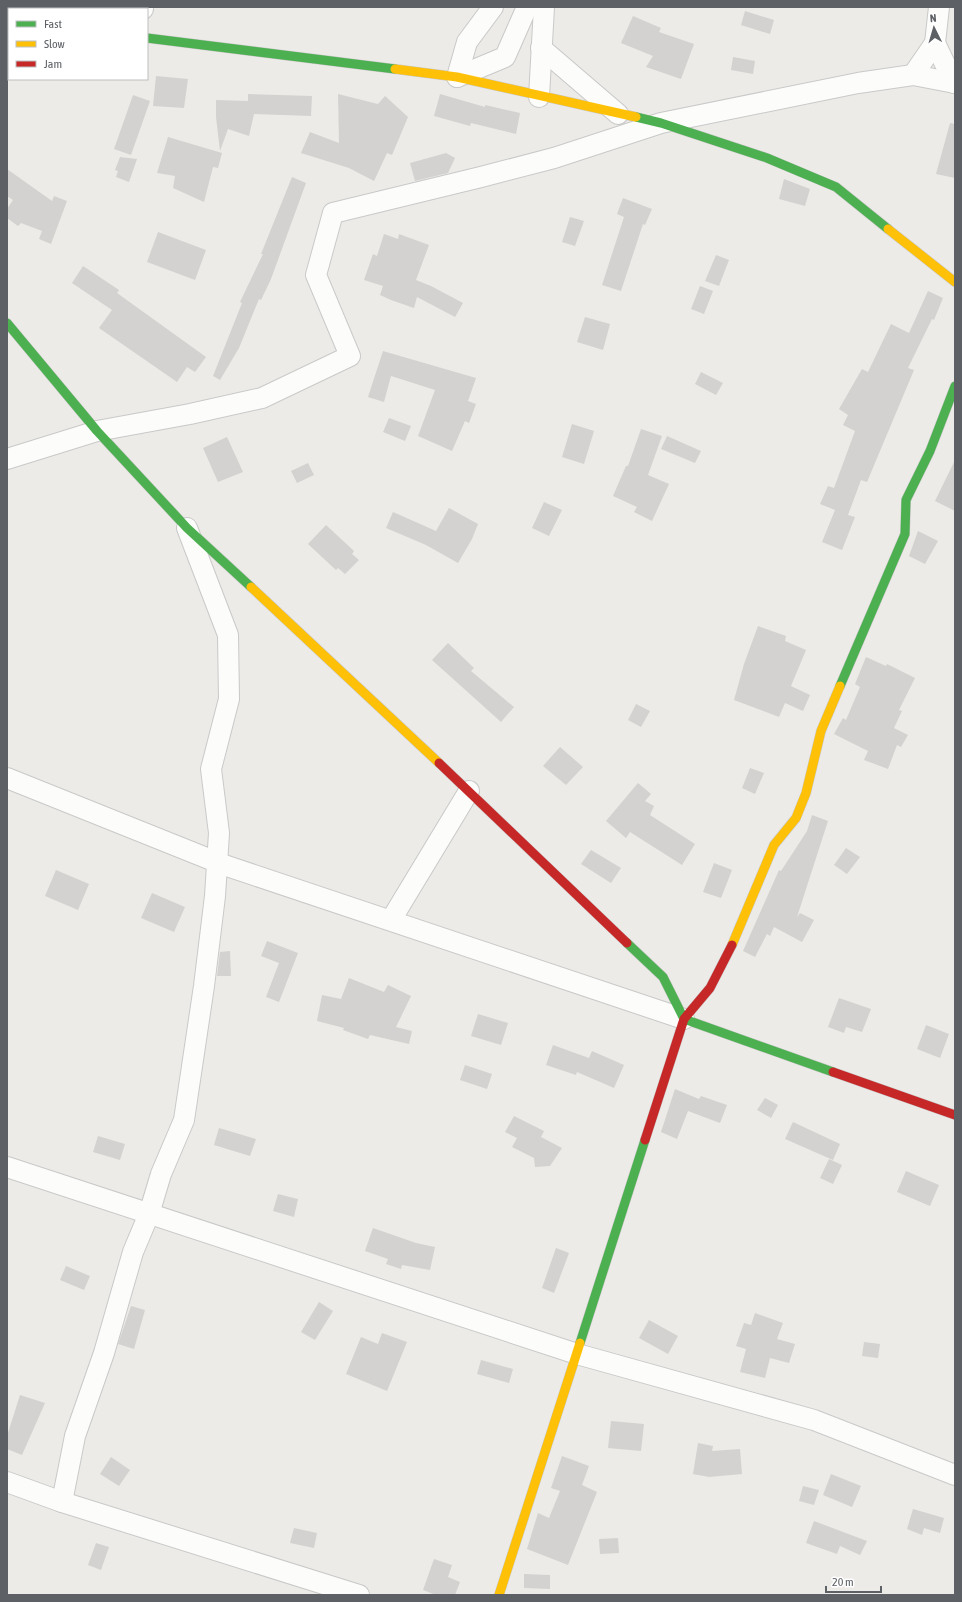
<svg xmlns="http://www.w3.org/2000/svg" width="962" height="1602" viewBox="0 0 962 1602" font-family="'Asap Condensed',sans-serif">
<rect width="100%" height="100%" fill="#edebe7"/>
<g fill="#d3d2d0">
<path d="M 745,11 L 774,20 L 770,34 L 741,25 Z"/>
<path d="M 633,16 L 661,28 L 659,32 L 694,44 L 681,79 L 646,67 L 653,56 L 621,43 Z"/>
<path d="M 733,57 L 755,61 L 753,74 L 731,70 Z"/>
<path d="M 156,76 L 188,79 L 184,108 L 153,106 Z"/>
<path d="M 248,94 L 312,96 L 311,116 L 254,114 L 249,136 L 228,129 L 220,151 L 216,117 L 216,100 L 248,101 Z"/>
<path d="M 338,94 L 378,104 L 385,96 L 408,117 L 392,155 L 387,153 L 374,181 L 349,168 L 301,153 L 310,132 L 339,143 Z"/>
<path d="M 440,94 L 485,107 L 485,105 L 520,113 L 516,134 L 471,123 L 470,126 L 434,116 Z"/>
<path d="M 133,95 L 150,101 L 131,155 L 114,149 Z"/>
<path d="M 950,123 L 955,124 L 955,178 L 936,174 Z"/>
<path d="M 168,137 L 222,153 L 218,168 L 213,167 L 204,202 L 173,188 L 175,176 L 157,173 Z"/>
<path d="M 446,153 L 455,158 L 448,173 L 415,181 L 410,163 Z"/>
<path d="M 120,157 L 137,159 L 129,182 L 116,177 L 118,171 L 115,170 Z"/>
<path d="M 7,169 L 52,201 L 54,196 L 67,201 L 51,244 L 39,239 L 42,231 L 21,223 L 18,226 L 7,218 L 7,209 L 13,200 L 7,196 Z"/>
<path d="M 292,177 L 306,183 L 271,279 L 261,300 L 259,299 L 239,348 L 220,380 L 213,376 L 242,303 L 240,302 L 263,254 L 261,254 Z"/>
<path d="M 784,179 L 810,189 L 805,206 L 779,199 Z"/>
<path d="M 623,198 L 652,209 L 645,225 L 643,224 L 621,291 L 602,285 L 624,217 L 617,214 Z"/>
<path d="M 570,217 L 584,221 L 575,246 L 562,242 Z"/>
<path d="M 158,232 L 206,250 L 195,280 L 147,262 Z"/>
<path d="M 384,234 L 398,239 L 399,234 L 429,245 L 416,280 L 431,286 L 463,303 L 455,317 L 417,297 L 414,308 L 391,300 L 380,295 L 383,286 L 364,280 L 373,254 L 377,256 Z"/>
<path d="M 716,255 L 729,260 L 719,286 L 705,281 Z"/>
<path d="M 83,266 L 119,290 L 117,293 L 206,357 L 195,372 L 187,367 L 177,382 L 99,328 L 112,310 L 72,283 Z"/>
<path d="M 700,286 L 713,291 L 704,314 L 691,309 Z"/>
<path d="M 928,291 L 943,298 L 934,320 L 932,319 L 908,368 L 914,370 L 867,482 L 861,480 L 848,515 L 855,517 L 842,550 L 822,542 L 835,510 L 820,504 L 828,486 L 834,488 L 855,431 L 843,425 L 848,415 L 839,409 L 862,369 L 868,372 L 891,324 L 909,333 Z"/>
<path d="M 585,317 L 610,324 L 603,350 L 577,342 Z"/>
<path d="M 383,351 L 476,378 L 468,401 L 476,404 L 469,423 L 465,421 L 452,451 L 418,436 L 435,390 L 391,376 L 384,402 L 368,397 Z"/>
<path d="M 701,372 L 723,383 L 716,395 L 695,384 Z"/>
<path d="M 389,418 L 411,426 L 405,441 L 383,432 Z"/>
<path d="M 572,424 L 594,431 L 584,464 L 562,457 Z"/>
<path d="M 641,429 L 662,436 L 648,475 L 669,484 L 652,521 L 634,512 L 637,507 L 613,496 L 626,466 L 628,466 Z"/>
<path d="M 667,436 L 701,451 L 695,463 L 661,449 Z"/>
<path d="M 227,437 L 243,472 L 218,482 L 203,448 Z"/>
<path d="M 955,460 L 955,511 L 935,501 Z"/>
<path d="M 308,463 L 314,475 L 297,483 L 291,471 Z"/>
<path d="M 544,502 L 562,510 L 549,536 L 532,528 Z"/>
<path d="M 449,508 L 478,524 L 472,539 L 458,563 L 426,545 L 386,528 L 393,512 L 436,531 Z"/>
<path d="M 326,525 L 354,551 L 352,554 L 359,560 L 345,574 L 338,568 L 336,570 L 308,544 Z"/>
<path d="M 918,531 L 938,541 L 925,564 L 909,556 Z"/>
<path d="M 758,626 L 786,636 L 785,641 L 806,650 L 791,686 L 810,695 L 803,711 L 785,703 L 779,717 L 734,700 L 744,664 Z"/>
<path d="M 448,643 L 474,668 L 471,671 L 514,707 L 501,722 L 432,660 Z"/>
<path d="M 866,657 L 886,666 L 887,664 L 915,678 L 899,710 L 902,711 L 894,728 L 908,735 L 901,747 L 897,745 L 888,769 L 864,760 L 868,751 L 834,734 L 843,718 L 846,720 L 860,687 L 855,684 Z"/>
<path d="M 636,704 L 650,711 L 641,727 L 628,720 Z"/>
<path d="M 560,747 L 583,767 L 566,785 L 543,766 Z"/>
<path d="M 750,768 L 764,773 L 755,794 L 742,788 Z"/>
<path d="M 638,783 L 651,794 L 645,801 L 654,806 L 650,815 L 695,844 L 682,865 L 630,832 L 626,838 L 606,821 Z"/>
<path d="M 812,815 L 828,821 L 797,917 L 800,913 L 814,920 L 802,942 L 774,927 L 770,936 L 767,934 L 755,957 L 743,951 L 779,870 L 781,871 L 807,831 Z"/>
<path d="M 846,848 L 860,857 L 847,874 L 834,865 Z"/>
<path d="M 591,850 L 621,868 L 611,883 L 581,864 Z"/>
<path d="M 714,863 L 732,870 L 721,898 L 703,892 Z"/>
<path d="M 56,870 L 89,884 L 78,910 L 45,896 Z"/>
<path d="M 152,893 L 185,907 L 174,932 L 141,918 Z"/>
<path d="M 267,941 L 298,953 L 279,1002 L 266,997 L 279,963 L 261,956 Z"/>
<path d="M 230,951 L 231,976 L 217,976 L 220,952 Z"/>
<path d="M 349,978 L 384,992 L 388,985 L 411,996 L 396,1027 L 412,1031 L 409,1044 L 370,1035 L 368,1039 L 343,1030 L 344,1028 L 317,1021 L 322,995 L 341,999 Z"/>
<path d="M 839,998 L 871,1009 L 862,1032 L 846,1027 L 844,1033 L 828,1027 Z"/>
<path d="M 478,1014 L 508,1023 L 501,1045 L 471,1036 Z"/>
<path d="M 926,1025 L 949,1034 L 940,1058 L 917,1049 Z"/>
<path d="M 553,1045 L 589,1058 L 592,1051 L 624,1065 L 614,1088 L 577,1072 L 576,1075 L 546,1065 Z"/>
<path d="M 465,1065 L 492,1074 L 487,1089 L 460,1080 Z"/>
<path d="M 675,1089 L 699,1099 L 701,1096 L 727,1105 L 720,1123 L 688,1111 L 677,1139 L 661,1132 Z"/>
<path d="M 765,1098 L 778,1105 L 771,1118 L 757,1110 Z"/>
<path d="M 514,1116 L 544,1131 L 541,1137 L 562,1148 L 550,1166 L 535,1167 L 534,1158 L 512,1147 L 517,1138 L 505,1132 Z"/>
<path d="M 793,1122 L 840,1144 L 833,1160 L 785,1139 Z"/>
<path d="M 219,1128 L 256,1139 L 250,1156 L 214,1145 Z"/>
<path d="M 98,1136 L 125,1144 L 120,1160 L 93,1152 Z"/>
<path d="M 829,1159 L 842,1165 L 833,1184 L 820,1178 Z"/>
<path d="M 906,1171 L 939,1185 L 930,1206 L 897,1192 Z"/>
<path d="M 278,1194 L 298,1199 L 294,1217 L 273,1211 Z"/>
<path d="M 373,1228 L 416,1243 L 435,1247 L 430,1270 L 402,1265 L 401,1269 L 386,1264 L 388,1259 L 365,1251 Z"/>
<path d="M 556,1248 L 569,1253 L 554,1293 L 542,1288 Z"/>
<path d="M 66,1266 L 90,1276 L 84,1290 L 60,1280 Z"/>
<path d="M 319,1302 L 333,1311 L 315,1340 L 301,1332 Z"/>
<path d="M 131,1306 L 145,1310 L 134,1349 L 118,1344 Z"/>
<path d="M 755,1313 L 783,1323 L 777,1339 L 795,1344 L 789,1363 L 770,1358 L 765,1378 L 740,1372 L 746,1349 L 736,1346 L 744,1323 L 751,1325 Z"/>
<path d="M 649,1320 L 678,1336 L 668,1354 L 639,1338 Z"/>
<path d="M 382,1333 L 407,1342 L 387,1391 L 346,1374 L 361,1337 L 378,1344 Z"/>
<path d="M 864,1342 L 880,1344 L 878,1358 L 862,1356 Z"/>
<path d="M 481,1360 L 513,1369 L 509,1383 L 477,1374 Z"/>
<path d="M 20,1395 L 45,1403 L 22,1455 L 7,1449 L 7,1436 Z"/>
<path d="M 611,1421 L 644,1424 L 641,1451 L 608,1448 Z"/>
<path d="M 698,1443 L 713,1446 L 712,1451 L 740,1449 L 742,1474 L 709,1477 L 693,1474 Z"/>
<path d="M 562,1456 L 589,1466 L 582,1485 L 597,1492 L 568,1565 L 527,1549 L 538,1513 L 549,1518 L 560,1491 L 551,1488 Z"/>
<path d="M 111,1457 L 130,1470 L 119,1486 L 100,1474 Z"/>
<path d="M 831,1474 L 861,1486 L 852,1507 L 823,1495 Z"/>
<path d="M 803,1486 L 819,1490 L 814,1505 L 799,1501 Z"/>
<path d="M 913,1509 L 944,1518 L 940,1533 L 924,1528 L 922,1535 L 907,1529 Z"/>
<path d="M 814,1521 L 867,1541 L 860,1555 L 840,1546 L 837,1554 L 806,1543 Z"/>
<path d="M 294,1528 L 317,1533 L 314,1548 L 290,1543 Z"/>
<path d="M 618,1538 L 619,1553 L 600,1554 L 599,1539 Z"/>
<path d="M 96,1543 L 109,1547 L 101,1570 L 88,1565 Z"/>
<path d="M 434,1559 L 452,1565 L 448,1577 L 460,1582 L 455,1595 L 436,1595 L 423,1590 Z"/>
<path d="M 524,1574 L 550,1575 L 550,1589 L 524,1588 Z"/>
</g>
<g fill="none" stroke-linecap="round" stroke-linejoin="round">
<g stroke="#c9c9c9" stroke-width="22">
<g id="street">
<path d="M 143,9 L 143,7"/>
<path d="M 935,43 L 954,83"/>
<path d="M 541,48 L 618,114"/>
<path d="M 913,75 L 935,43 L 939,7"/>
<path d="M 457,77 L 505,57 L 527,7"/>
<path d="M 457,77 L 467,42 L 493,7"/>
<path d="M 539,97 L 544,7"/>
<path d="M 7,459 L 97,431 L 190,414 L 262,398 L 350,356 L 316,275 L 333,213 L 481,177 L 554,158 L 661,123 L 858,83 L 913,75 L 955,83"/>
<path d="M 7,778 L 224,865 L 684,1019"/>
<path d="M 391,920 L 469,791"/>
<path d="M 7,1167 L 577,1354 L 814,1420 L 955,1475"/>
<path d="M 7,1482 L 62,1502 L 359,1595"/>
<path d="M 62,1502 L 75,1436 L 104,1353 L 133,1252 L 149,1214 L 161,1174 L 184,1120 L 204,986 L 215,896 L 219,833 L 211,769 L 229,699 L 228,635 L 187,528"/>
</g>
</g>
<g stroke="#c8c8c8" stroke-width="10">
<g id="fast">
<path d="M 147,38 L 395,69"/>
<path d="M 636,117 L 661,123 L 767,158 L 836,187 L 888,229"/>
<path d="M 7,323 L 97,431 L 187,528 L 251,587"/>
<path d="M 840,686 L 905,534 L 906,500 L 930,451 L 955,386"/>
<path d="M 627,943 L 663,977 L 684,1019 L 833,1072"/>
<path d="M 580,1343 L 645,1140"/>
</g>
</g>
<g stroke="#c8c8c8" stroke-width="10">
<g id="slow">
<path d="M 46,7 L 52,9"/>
<path d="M 395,69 L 457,77 L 636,117"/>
<path d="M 888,229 L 955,282"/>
<path d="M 251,587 L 439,763"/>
<path d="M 732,945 L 774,845 L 796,818 L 806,793 L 821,731 L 840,686"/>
<path d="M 499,1595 L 580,1343"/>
</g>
</g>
<g stroke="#c8c8c8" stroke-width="10">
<g id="jam">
<path d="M 439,763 L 627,943"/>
<path d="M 833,1072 L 955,1115"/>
<path d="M 645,1140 L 684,1019 L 710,988 L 732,945"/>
</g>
</g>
<use href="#street" stroke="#fcfcfb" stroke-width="20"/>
<use href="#fast" stroke="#4caf50" stroke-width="9"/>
<use href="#slow" stroke="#ffc107" stroke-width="9"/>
<use href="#jam" stroke="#c62828" stroke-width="9"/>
</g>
<rect width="962" height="1602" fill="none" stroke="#5d6065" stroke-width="16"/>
<rect x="8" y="8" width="140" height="72" fill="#ffffff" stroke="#bebfc1"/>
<rect x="16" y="21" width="20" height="6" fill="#4caf50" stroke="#bebfc1"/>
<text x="44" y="28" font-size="12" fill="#5d6065">Fast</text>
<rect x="16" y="41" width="20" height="6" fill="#ffc107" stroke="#bebfc1"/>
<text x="44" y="48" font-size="12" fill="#5d6065">Slow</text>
<rect x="16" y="61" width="20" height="6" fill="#c62828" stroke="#bebfc1"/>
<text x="44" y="68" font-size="12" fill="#5d6065">Jam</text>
<g transform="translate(934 28) rotate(355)" stroke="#ffffff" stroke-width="3" paint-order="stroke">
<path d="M0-3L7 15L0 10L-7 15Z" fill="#5d6065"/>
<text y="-6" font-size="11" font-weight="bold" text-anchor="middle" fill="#5d6065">N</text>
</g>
<path d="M826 1586v6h55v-6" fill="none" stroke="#5d6065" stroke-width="2"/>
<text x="832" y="1586" font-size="12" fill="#5d6065" stroke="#ffffff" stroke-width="3" paint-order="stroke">20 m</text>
</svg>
